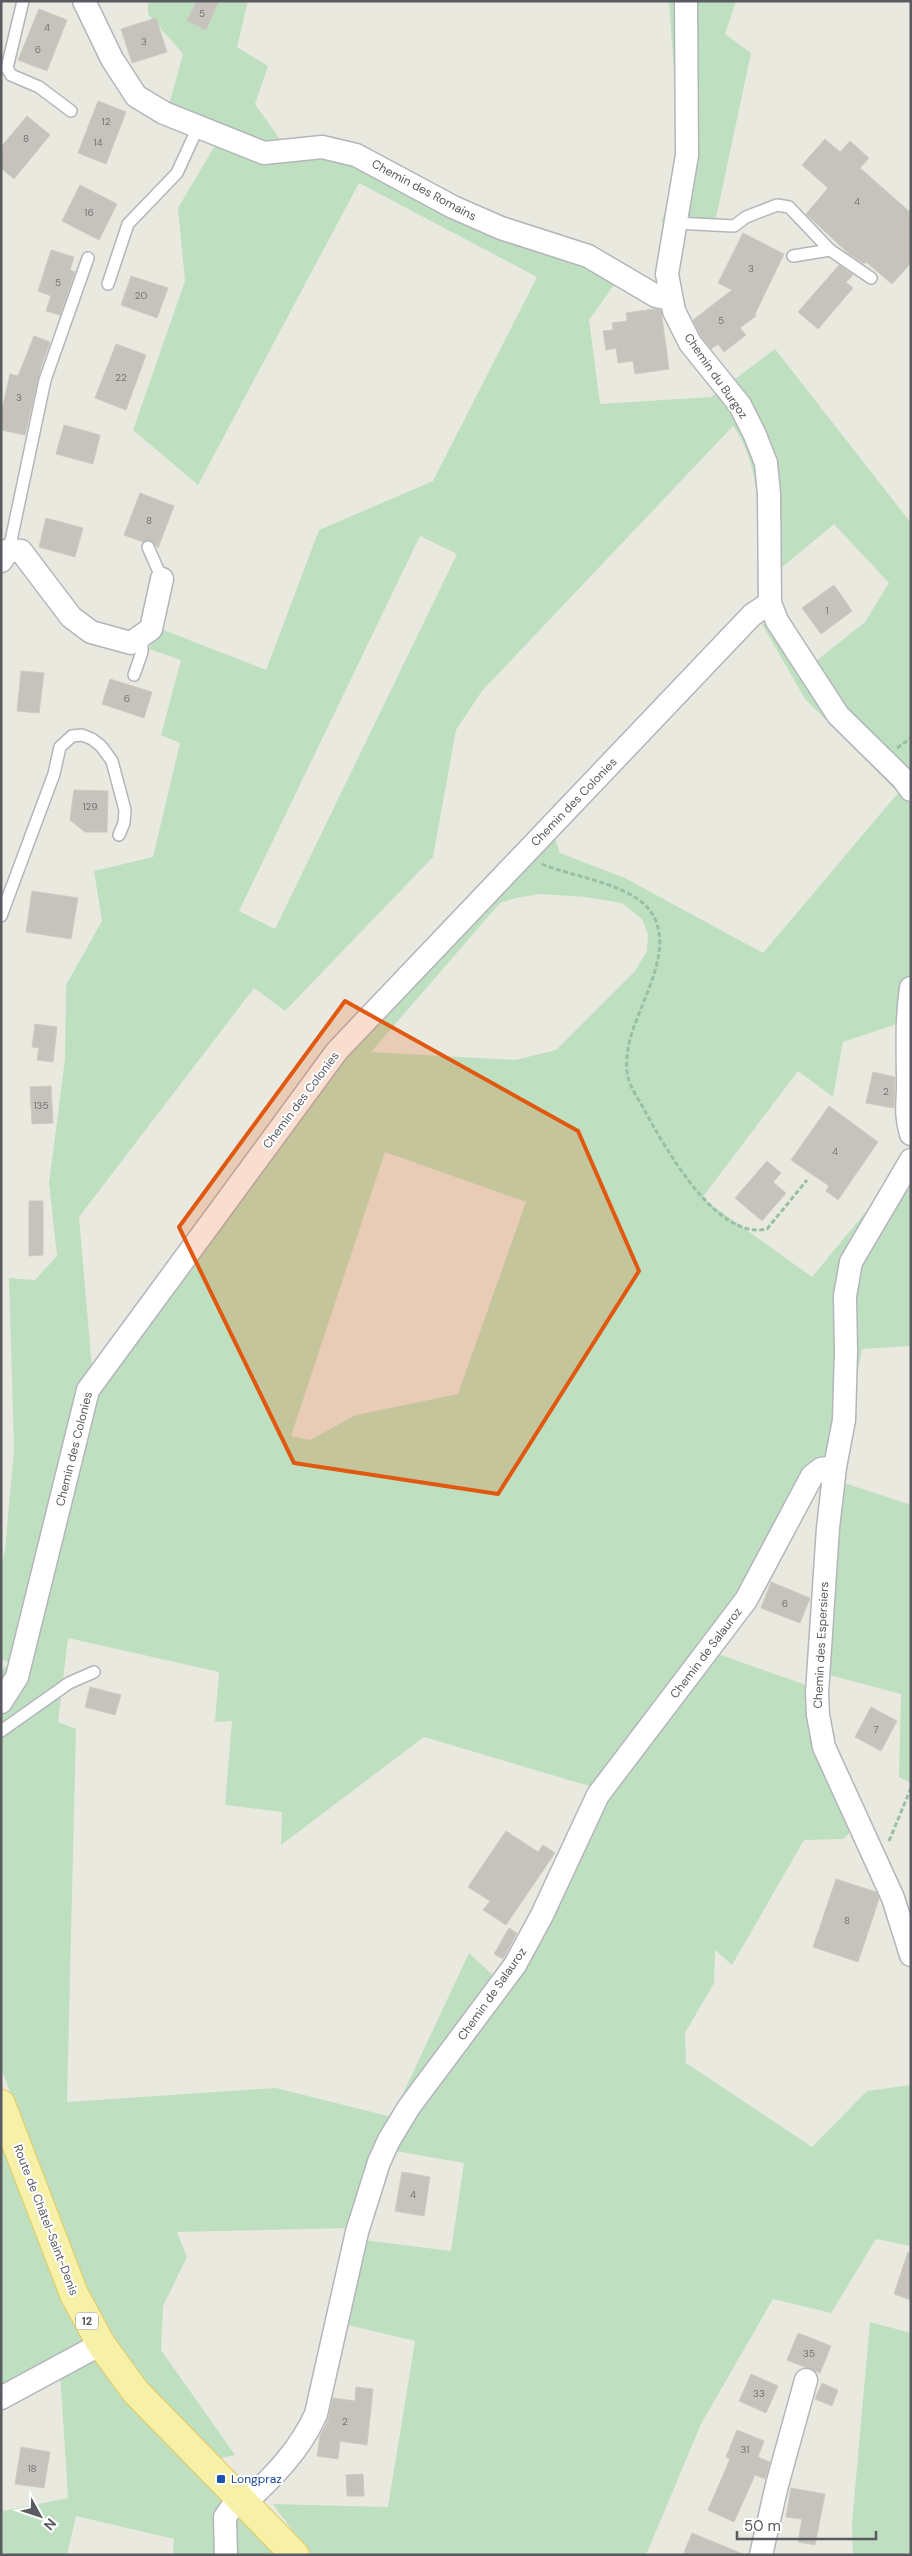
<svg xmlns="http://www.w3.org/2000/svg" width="912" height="2556" viewBox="0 0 912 2556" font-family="'DM Sans',sans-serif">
<rect width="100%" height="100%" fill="#eae9e0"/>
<g fill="#bee0c0" fill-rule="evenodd">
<path d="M 148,1 L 248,1 L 237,47 L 268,66 L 255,104 L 284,145 L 334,142 L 448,200 L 624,271 L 589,320 L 600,404 L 711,397 L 775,349 L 911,523 L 911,1083 L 906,1021 L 843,1042 L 833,1097 L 798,1071 L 702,1198 L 812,1277 L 911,1157 L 911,1346 L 862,1349 L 838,1481 L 911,1505 L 911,1783 L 899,1777 L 901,1694 L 818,1672 L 838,1482 L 822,1474 L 718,1654 L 812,1687 L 853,1829 L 843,1839 L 804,1840 L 732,1965 L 715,1950 L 714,1983 L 685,2033 L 686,2063 L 812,2147 L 867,2091 L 911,2085 L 911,2246 L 876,2239 L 831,2313 L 773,2299 L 701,2424 L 646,2555 L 310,2555 L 273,2504 L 388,2507 L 415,2341 L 339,2323 L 363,2240 L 451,2251 L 464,2163 L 378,2148 L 351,2228 L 177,2232 L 187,2257 L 163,2306 L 161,2350 L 235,2455 L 217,2459 L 136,2380 L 101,2325 L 46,2192 L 1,2067 L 1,1669 L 13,1664 L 1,1659 L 1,1569 L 5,1549 L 14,1450 L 9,1278 L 35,1280 L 57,1256 L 49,1183 L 65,1059 L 66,985 L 102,921 L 94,871 L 153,857 L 180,743 L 161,735 L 181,660 L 149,649 L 156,627 L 266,670 L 319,530 L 433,481 L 537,277 L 359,183 L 198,485 L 133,430 L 185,281 L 178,208 L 216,144 L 169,105 L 183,54 L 148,14 ZM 733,426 C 765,471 759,535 757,588 L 834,524 L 889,583 L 865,622 L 806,669 L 777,621 L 762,624 L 805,699 L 898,793 L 763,953 L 625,878 L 560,853 L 554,836 L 336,1038 L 92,1368 L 79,1217 L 254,988 L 285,1011 L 433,857 L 456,730 L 482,691 ZM 420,536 L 457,554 L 275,929 L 239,911 ZM 540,894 L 585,897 L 622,903 L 642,919 L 648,934 L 647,951 L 635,971 L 556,1050 L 515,1060 L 371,1052 L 500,903 L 516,898 ZM 385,1152 L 526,1202 L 458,1394 L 356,1415 L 310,1440 L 291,1436 ZM 68,1638 L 219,1672 L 215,1722 L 232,1721 L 225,1805 L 282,1812 L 281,1845 L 424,1737 L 596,1788 L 498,1980 L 469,1953 L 392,2117 L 276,2088 L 67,2102 L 76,1729 L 58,1722 Z"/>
<path d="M 669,1 L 736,1 L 725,34 L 751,53 L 716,218 L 661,222 L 681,171 Z"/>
<path d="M 1,2131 L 84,2339 L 281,2555 L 173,2555 L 174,2539 L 76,2516 L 67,2555 L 1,2555 L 1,2508 L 4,2511 L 68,2498 L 59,2355 L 1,2389 Z"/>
<path d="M 870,2322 L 911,2333 L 911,2555 L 853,2555 L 852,2523 Z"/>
</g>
<g fill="#c6c3bd" stroke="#cecbbf">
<path d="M 196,1 L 219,1 L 206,30 L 187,21 Z"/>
<path d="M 39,9 L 67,20 L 47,71 L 18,60 Z"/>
<path d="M 156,18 L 167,52 L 132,63 L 121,29 Z"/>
<path d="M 98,101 L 126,112 L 106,164 L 78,153 Z"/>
<path d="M 27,116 L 50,135 L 14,179 L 1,168 L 1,147 Z"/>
<path d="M 825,139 L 840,152 L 850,141 L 869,158 L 860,168 L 911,213 L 911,263 L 892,284 L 866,262 L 864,264 L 848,253 L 806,214 L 828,188 L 802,165 Z"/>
<path d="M 80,185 L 117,204 L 99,240 L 62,221 Z"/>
<path d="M 743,233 L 784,254 L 755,314 L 756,316 L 740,328 L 746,335 L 724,352 L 718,344 L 711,349 L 701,336 L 693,320 L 732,290 L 718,283 Z"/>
<path d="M 51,250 L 74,257 L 70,270 L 75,272 L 60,315 L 46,311 L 51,296 L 38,291 Z"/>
<path d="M 839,265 L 853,275 L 846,282 L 853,288 L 818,329 L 798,312 Z"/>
<path d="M 131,276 L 168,288 L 157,318 L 121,305 Z"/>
<path d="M 654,309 L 661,310 L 669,369 L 635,374 L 633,361 L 618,363 L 616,348 L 606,350 L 603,331 L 613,330 L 612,323 L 627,321 L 626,313 Z"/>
<path d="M 34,336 L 50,342 L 41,367 L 25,435 L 1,430 L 1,414 L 10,374 L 18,376 Z"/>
<path d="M 116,344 L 146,355 L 126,410 L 95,398 Z"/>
<path d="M 64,425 L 100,435 L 93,464 L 56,454 Z"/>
<path d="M 140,493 L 174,506 L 158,548 L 152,541 L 143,542 L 124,535 Z"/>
<path d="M 46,518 L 83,528 L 75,557 L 39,547 Z"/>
<path d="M 834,585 L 852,611 L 821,634 L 802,608 Z"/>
<path d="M 21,671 L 44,673 L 39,713 L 17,711 Z"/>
<path d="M 110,679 L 152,692 L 144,718 L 102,704 Z"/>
<path d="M 74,790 L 108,791 L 107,832 L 85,832 L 70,820 Z"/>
<path d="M 32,891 L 78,898 L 71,939 L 26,932 Z"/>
<path d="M 35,1024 L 57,1027 L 53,1062 L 37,1060 L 39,1048 L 32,1047 Z"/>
<path d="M 873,1072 L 895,1077 L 894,1108 L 866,1103 Z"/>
<path d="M 51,1086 L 53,1123 L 32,1124 L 30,1087 Z"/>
<path d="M 829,1106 L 878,1142 L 838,1200 L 826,1191 L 829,1186 L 791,1160 Z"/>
<path d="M 767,1161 L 781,1173 L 773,1182 L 786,1193 L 762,1221 L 735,1198 Z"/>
<path d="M 29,1201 L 43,1201 L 43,1255 L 29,1256 Z"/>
<path d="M 771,1582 L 810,1598 L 800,1623 L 761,1608 Z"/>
<path d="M 90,1687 L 121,1695 L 115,1715 L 85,1707 Z"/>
<path d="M 871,1707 L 897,1721 L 881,1751 L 855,1737 Z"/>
<path d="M 506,1831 L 538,1852 L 543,1845 L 555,1853 L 506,1925 L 483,1910 L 490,1901 L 468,1887 Z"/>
<path d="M 836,1879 L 876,1892 L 879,1899 L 858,1962 L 813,1947 Z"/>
<path d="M 509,1928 L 517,1933 L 503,1959 L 494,1954 Z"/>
<path d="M 402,2172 L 430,2177 L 424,2216 L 395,2211 Z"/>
<path d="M 908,2252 L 911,2253 L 911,2300 L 894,2294 Z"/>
<path d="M 798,2333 L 831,2346 L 820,2373 L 787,2360 Z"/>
<path d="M 751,2374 L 778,2386 L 766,2413 L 739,2401 Z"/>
<path d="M 822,2383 L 838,2390 L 832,2406 L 815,2399 Z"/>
<path d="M 356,2387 L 373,2389 L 367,2445 L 340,2441 L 338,2459 L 317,2456 L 320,2436 L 328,2420 L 333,2398 L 355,2401 Z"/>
<path d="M 737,2430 L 764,2441 L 758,2457 L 770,2462 L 765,2479 L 755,2475 L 734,2522 L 708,2510 L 730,2459 L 726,2457 Z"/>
<path d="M 21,2447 L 50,2452 L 44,2488 L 15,2484 Z"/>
<path d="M 363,2474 L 364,2496 L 347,2496 L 346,2475 Z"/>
<path d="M 791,2488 L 825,2494 L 815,2545 L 798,2542 L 802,2519 L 786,2517 Z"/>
<path d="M 692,2533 L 743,2554 L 743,2555 L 683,2555 Z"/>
</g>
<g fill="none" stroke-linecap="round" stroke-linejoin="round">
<g stroke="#b3b5ba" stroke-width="14">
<g id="service">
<path d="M 23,1 L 7,68 L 11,75 L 39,87 L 71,111"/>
<path d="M 675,223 L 734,226 L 746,217 L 777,205 L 789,207 L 830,250 L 871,278"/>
<path d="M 793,256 L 830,250"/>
<path d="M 108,284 L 128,224 L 177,173 L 198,127"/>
<path d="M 148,547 L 162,579"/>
<path d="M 9,550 L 45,380 L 88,258"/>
<path d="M 134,675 L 142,652 L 142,636"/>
<path d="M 1,916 L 54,774 L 60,747 L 72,736 L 82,735 L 92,739 L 101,746 L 112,761 L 125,810 L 124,823 L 119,835"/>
<path d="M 1,1731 L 69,1683 L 94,1672"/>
</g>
</g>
<g stroke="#b3b5ba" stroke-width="25">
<g id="minor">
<path d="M 84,1 L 112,59 L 136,96 L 164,113 L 264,153 L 322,147 L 356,155 L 453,207 L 501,228 L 588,256 L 656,296 L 671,299"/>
<path d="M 686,1 L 687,155 L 667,274 L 674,311 L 690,343 L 740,405 L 755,435 L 766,463 L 769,494 L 770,603 L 777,621 L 838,715 L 903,779 L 911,790"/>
<path d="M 1,561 L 9,550 L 21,551 L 71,617 L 91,632 L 131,643 L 151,629 L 162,579"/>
<path d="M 911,988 C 906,1023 908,1050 908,1085 C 908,1105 905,1113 911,1134"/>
<path d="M 911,1160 L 851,1262 L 845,1296 L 846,1352 L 844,1420 L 835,1467 L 828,1528 L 817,1693 L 818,1715 L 824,1747 L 893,1898 L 911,1955"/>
<path d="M 1,1702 L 17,1677 L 88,1390 L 337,1051 L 752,615 L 770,603"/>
<path d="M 1,2398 L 101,2344"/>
<path d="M 245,2503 C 273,2477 300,2450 316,2414 L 357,2232 L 379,2162 L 389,2140 L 409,2107 L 515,1965 L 542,1915 L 598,1795 L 746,1600 L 812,1476 L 821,1469 L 835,1467"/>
<path d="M 226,2555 L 225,2517 L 239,2497"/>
<path d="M 761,2555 L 777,2485 L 806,2380"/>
</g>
</g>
<g stroke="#e4c95f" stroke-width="30">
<path id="primary" d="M 1,2104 L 74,2294 L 101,2344 L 135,2391 L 295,2555"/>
</g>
<g stroke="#98c0a7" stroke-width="3" stroke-dasharray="5 2.5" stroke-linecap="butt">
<path d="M 897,748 L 911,738"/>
<path d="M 542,864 C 574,878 640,884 655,919 C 673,959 634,1010 628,1049 C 627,1056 626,1065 627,1072 C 628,1085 640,1101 646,1113 C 666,1149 717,1241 767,1229 L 807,1180"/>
<path d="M 889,1841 L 911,1788"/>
</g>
<use href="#service" stroke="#fff" stroke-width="11"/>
<use href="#minor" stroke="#fff" stroke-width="22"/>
<use href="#primary" stroke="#f7f0a8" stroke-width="28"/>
</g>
<path fill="#e15910" fill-opacity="0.2" stroke="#e15910" stroke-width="4" stroke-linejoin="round" d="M 345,1001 L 578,1131 L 639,1271 L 498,1494 L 294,1463 L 179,1227 Z"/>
<rect fill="#1a4fb4" stroke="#fff" stroke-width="2" x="216" y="2474" width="10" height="10" rx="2.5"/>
<g text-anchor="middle" stroke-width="4" stroke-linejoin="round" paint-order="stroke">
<g font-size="10" fill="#747577">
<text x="202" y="17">5</text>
<text x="47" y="31">4</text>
<text x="144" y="45">3</text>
<text x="38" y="53">6</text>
<text x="106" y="125">12</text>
<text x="26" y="142">8</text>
<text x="98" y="146">14</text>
<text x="857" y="205">4</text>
<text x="89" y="216">16</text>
<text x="751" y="272">3</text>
<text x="58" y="286">5</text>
<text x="141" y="299">20</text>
<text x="721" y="324">5</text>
<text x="121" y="381">22</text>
<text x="19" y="401">3</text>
<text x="149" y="524">8</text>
<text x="827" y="614">1</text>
<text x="127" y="702">6</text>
<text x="90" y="810">129</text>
<text x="886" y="1095">2</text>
<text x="41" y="1109">135</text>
<text x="835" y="1155">4</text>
<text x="785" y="1607">6</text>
<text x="876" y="1733">7</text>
<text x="847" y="1924">8</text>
<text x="413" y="2198">4</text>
<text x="809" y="2357">35</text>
<text x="759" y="2397">33</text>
<text x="345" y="2425">2</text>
<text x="745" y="2453">31</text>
<text x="32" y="2472">18</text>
</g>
<rect fill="#fff" stroke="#8b8c90" stroke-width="1" x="76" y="2312.5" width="22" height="17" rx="4"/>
<g font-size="11" font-weight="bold" fill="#595b60">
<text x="87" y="2325">12</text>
</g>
<g font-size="12" fill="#595b60" stroke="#fff">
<text transform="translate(424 190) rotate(28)" y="4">Chemin des Romains</text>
<text transform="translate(716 376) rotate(55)" y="4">Chemin du Burgoz</text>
<text transform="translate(574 802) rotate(-46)" y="4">Chemin des Colonies</text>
<text transform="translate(301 1100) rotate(-53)" y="4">Chemin des Colonies</text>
<text transform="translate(74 1449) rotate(-76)" y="4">Chemin des Colonies</text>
<text transform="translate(821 1645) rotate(-87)" y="4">Chemin des Espersiers</text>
<text transform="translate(706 1653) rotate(-53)" y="4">Chemin de Salauroz</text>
<text transform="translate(492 1994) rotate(-55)" y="4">Chemin de Salauroz</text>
<text transform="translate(46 2220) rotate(69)" y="4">Route de Châtel-Saint-Denis</text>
</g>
<g font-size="12" fill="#164399" stroke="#fff" text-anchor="start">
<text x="231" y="2483">Longpraz</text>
</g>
</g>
<rect width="912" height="2556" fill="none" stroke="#595b60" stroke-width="5"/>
<g transform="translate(40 2516) rotate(130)" stroke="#ffffff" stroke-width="4" paint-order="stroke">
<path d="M0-4L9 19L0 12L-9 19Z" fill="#595b60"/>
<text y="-8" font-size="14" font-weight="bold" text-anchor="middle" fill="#595b60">N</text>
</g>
<path d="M737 2531v8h139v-8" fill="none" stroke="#595b60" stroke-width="2.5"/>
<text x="744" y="2531" font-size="15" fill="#595b60" stroke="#ffffff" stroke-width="4" paint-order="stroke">50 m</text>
</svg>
